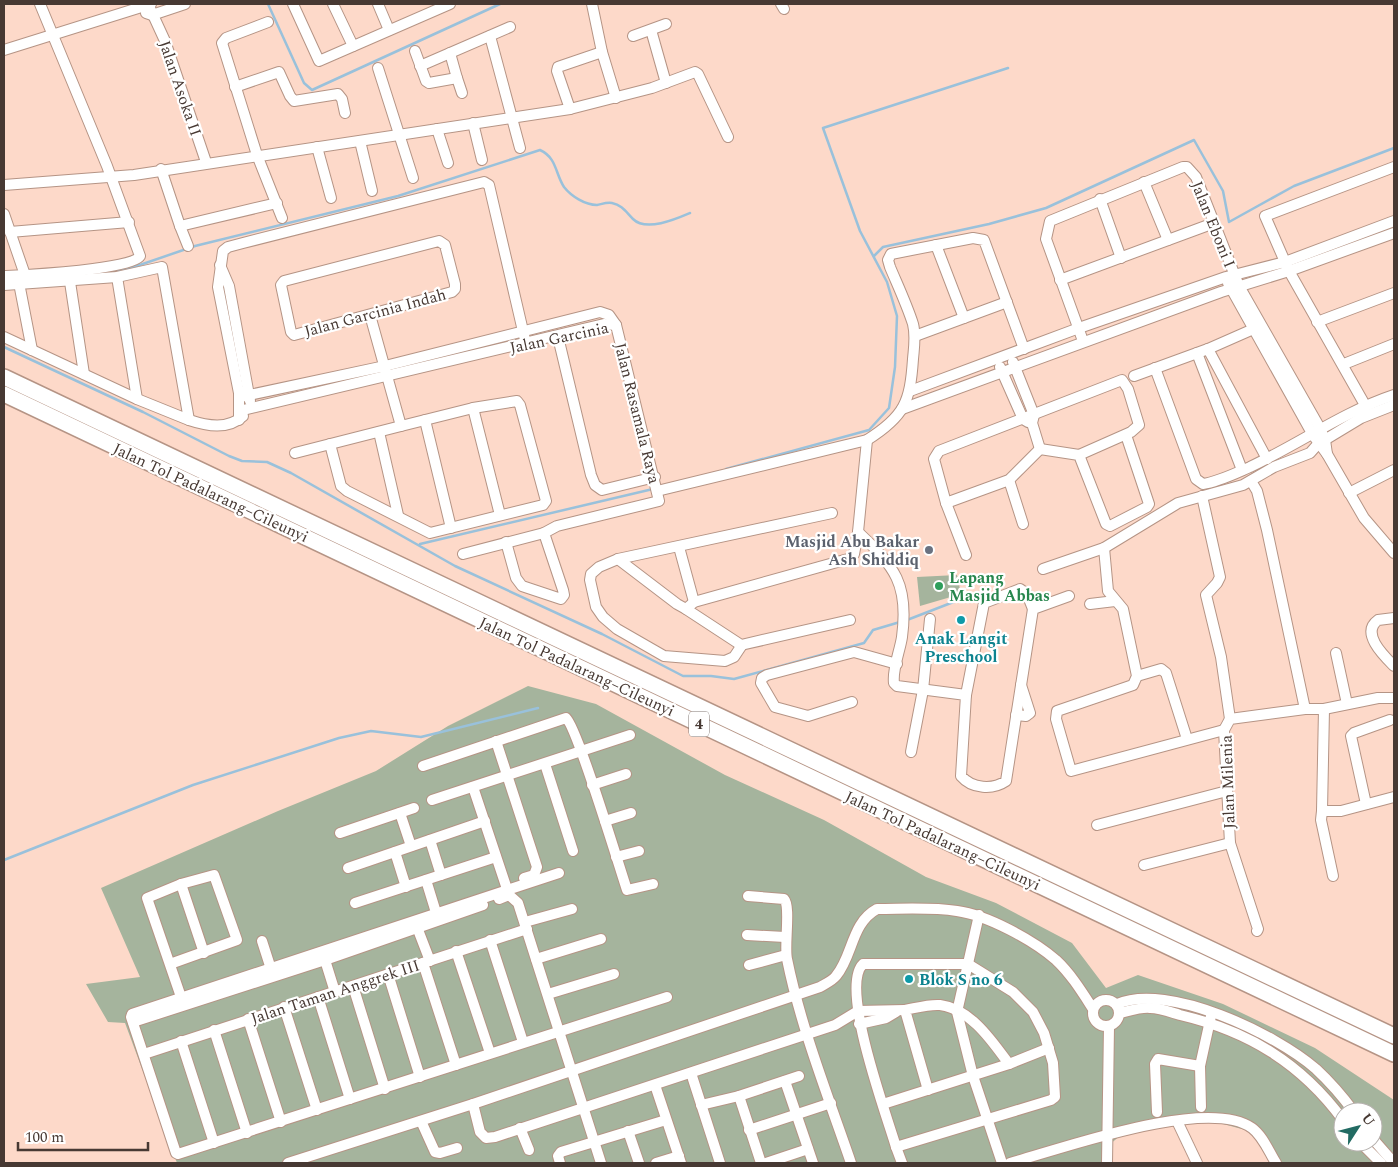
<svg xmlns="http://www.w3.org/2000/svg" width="1398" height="1167" viewBox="0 0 1398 1167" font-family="Spectral,serif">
<rect width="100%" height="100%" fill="#fdd9c9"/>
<g fill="#a5b49d" fill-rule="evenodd">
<path d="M 957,575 L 961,594 L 920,606 L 917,577 Z"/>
<path d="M 528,686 L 596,704 L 725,775 L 824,820 L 926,877 L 996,903 L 1072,943 L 1106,988 L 1138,975 L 1223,1004 L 1315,1048 L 1394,1100 L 1394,1163 L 1277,1163 L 1260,1134 L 1205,1119 L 1127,1130 L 1109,1145 L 1110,1163 L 177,1163 L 125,1023 L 108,1022 L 86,984 L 140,977 L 101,888 L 278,811 L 376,771 L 448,726 ZM 1343,1112 L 1373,1112 L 1373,1142 L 1343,1142 Z"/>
</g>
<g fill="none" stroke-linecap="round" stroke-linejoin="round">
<g stroke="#99c1db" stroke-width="2.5">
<path d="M 268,4 L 304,83 L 312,90 L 500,4"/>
<path d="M 874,256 L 883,247 L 989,224 L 1046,208 L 1194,140 L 1223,191 L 1229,222 L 1294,186 L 1394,148"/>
<path d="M 109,273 L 131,268 L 195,246 L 398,196 L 540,150 C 557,158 555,173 564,187 C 571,196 585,205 597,205 C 602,204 607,202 612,203 C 622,205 626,212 633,219 C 646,232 676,219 690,213"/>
<path d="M 4,347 L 143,412 L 229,456 L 242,461 L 267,462 L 291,473 L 455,566 L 602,634 L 683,676 L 711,676 L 734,679 L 864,643 L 873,630 L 900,622"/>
<path d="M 726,469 L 869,430 L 889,408 L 895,367 L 897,316 L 887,282 L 860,231 L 823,128 L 1008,68"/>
<path d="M 420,544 L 653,489"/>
<path d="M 907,620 L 969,596"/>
<path d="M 4,860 L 193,785 L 339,738 L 371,731 L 421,737 L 538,708"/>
</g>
<g stroke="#b59485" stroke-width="12">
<g id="minor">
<path d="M 148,4 L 165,41 L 206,162"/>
<path d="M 293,4 L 319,61 L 450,4"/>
<path d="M 333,4 L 353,46"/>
<path d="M 378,4 L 389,30"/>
<path d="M 592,4 L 602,52 L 616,98"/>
<path d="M 781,4 L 784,9"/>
<path d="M 146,13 L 152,15 L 185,4"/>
<path d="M 268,22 L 226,38 L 222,43 L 257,155 L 282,218"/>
<path d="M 651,30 L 666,83"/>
<path d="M 490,36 L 520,148"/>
<path d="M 633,36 L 666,24"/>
<path d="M 4,50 L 151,4"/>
<path d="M 415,51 L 426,81 L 429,83 L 457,78 L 450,53"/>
<path d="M 420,66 L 510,27"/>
<path d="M 378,68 L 413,178"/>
<path d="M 457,78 L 462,93"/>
<path d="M 235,87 L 279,72 L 290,96 L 294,101 L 338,94 L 342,99 L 345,113"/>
<path d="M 570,109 L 557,71 L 558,67 L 602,52"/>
<path d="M 473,123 L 482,160"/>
<path d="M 437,129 L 448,163"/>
<path d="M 360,141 L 372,191"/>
<path d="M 317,147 L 331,198"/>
<path d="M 161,169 L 180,226 L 277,203"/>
<path d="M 1144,182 L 1168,240"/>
<path d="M 4,185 L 134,175 L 570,109 L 652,88 L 695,72 L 698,74 L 728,137"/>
<path d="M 1100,199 L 1121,258"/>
<path d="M 4,214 L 25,275"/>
<path d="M 180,226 L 188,246"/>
<path d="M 10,232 L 129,222"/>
<path d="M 439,241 L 445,245 L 455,284 L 455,289 L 452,292 L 294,335 L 291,332 L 281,285 L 284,281 Z"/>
<path d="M 936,245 L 964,318"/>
<path d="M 220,265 L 229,286 L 250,401"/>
<path d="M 4,276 C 24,275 133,270 140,256 L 107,166 L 40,4"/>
<path d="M 117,277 L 137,399"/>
<path d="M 1060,280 L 1214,223"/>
<path d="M 70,282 L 84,374"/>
<path d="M 19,283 L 32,350"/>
<path d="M 1228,283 L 1313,435 L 1327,454 L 1364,518 L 1394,553"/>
<path d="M 4,285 L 117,277 L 162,267 L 189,420 L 137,399 L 4,337"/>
<path d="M 1317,322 L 1394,293"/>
<path d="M 915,336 L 1007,302"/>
<path d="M 558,337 L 591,475 L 595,485 L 602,490 L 655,477"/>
<path d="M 1083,341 L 1046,239 L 1050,221 L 1183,167 L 1187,167 L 1196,177 L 1239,286 L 1321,430 L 1325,440 L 1327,454"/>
<path d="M 1208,349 L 1267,459"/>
<path d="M 1197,353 L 1242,470"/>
<path d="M 1013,362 L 1034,415 L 1032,423 L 1040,449"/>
<path d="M 1344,364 L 1394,344"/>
<path d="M 1000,367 L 1023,419 L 1028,422"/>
<path d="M 1155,368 L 1196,479 L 1203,484 C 1218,482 1236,473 1250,467 C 1299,444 1343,412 1394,395"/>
<path d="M 1134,376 L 1208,349 L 1258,327"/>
<path d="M 910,391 L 1079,328 L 1226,277 L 1285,262 L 1394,221"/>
<path d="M 240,397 L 385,366 L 600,312 L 609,315 L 616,325 L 659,501 L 557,526 L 544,533 L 563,590 L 564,595 L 561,599 L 522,586 L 516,578 L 506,542"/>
<path d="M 1365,405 L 1289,271 L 1265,216 L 1394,167"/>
<path d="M 473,408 L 500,515"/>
<path d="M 902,409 L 1221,292 L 1289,271 L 1394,233"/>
<path d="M 239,411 L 604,324 L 616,325"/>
<path d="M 189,420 C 207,426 228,430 243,416"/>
<path d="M 239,420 L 239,393 L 218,287 L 223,251 L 228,247 L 243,243 L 484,182 L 489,185 L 526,344"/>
<path d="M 425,420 L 451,528"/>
<path d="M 379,432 L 398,515"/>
<path d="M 330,444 L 341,486 L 347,491 L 430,533 L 543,505 L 546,501 L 520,405 L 517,401 L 473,408 L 401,426 L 370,315"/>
<path d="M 1040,449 L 1009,480 L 946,503 L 934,459 L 939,451 L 1122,380 L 1128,389 L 1139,425 L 1131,432 L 1079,455"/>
<path d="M 1040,449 L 1079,455 L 1106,524 L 1110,526 L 1147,507 L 1149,504 L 1126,435"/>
<path d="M 295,453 L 401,426"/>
<path d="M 1009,480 L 1023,524"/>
<path d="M 1251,481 L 1257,491 L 1267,530 L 1305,709"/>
<path d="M 657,491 L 867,440 C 905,416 910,402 913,359 C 914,347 916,336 913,324 C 907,305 898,286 890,267 L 888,260 L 891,254 L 973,238 L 984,240 L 1024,349"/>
<path d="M 1349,493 L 1394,470"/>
<path d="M 1202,496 L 1220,577 L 1217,583 L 1206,595 L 1221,657 L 1230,719"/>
<path d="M 946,503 L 966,555"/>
<path d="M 858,532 C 895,567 909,584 902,637 C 900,651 892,669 894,683 L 897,686 L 966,695 L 961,776 C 972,789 993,790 1006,781 L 1033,609 L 1069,596"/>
<path d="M 679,547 L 694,602"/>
<path d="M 1104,548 L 1108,591 L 1123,609 L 1137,676 L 1133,685 L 1057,711 L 1056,719 L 1071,771 L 1224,730"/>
<path d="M 463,554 L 544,533"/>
<path d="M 618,559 L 677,604 L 686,609 L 694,602 L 848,559 L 854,554 L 858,532 L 867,440"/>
<path d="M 1043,569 L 1104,548 L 1178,503 L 1243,485 L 1274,467 L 1310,453 L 1318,444 L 1361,418 L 1394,405"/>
<path d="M 1090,604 L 1115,601"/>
<path d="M 686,609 L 741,645 L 850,620"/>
<path d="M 1394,618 L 1378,620 C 1360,633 1384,656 1394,666"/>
<path d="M 742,645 L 734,657 L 725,661 L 664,656 L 617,629 L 603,617 L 596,607 L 590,580 L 591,574 L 599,567 L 618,559 L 832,513"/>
<path d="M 1336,653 L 1347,704"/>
<path d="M 1137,676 L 1161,669 L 1166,673 L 1187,739"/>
<path d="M 966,695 L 984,603 L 1020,589 L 1027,594 L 1033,609"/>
<path d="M 852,702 L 808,716 L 775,707 L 761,683 L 762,678 L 767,675 L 854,652 L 897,664"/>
<path d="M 1324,709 L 1378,698 L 1394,698"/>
<path d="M 1016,715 L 1026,716 L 1030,713 L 1021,685"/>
<path d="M 496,741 L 537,867 L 534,875 L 524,878"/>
<path d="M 911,752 L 923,690 L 930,619"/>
<path d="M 545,764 L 573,851"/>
<path d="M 423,766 L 566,718 C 577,727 619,866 627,890 L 653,884"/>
<path d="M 592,785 L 626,774"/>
<path d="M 473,787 L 509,895"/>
<path d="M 432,800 L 630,735"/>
<path d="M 1366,804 L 1351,736 L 1354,733 L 1390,720"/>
<path d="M 1322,811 L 1321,820 L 1333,876"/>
<path d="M 400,813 L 411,846"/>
<path d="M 605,821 L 631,813"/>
<path d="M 1097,825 L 1227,791"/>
<path d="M 340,833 L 414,808"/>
<path d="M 430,840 L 441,875"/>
<path d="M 395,852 L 406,887"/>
<path d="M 616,857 L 639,851"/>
<path d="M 1144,865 L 1230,843"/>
<path d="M 348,868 L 485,821"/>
<path d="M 559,873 L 132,1014 L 131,1017 L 176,1153 L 178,1154 L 667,997"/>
<path d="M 426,880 L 438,919"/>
<path d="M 181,884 L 204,953"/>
<path d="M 748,896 L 784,899 C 791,906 784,946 787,959 C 801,1028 828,1096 851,1163"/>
<path d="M 499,899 L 509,895 L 518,903 L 601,1163"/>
<path d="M 355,903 L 496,857"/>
<path d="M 979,915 L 957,1012 L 973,1076 L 1002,1163"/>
<path d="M 415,922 L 430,961"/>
<path d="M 525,922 L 572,909"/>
<path d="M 1257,931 L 1258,929 L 1230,843 L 1224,730 L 1230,719 L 1305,709 L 1324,709 L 1322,811 L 1341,811 L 1394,797"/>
<path d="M 747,935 L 785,937"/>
<path d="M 490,940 L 523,1042"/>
<path d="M 262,941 L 271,969"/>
<path d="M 456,951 L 490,1053"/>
<path d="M 536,959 L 601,939"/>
<path d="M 325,960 L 335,992"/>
<path d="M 423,963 L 456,1065"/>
<path d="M 170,964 L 237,940 L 214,875 L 181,884 L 147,898 L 181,997"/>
<path d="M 863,964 L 968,964 L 1013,992 L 1033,1012 L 1044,1033 L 1053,1063 L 1055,1097 L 1051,1100 L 896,1147 C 887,1116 839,987 863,964 Z"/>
<path d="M 749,965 L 786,955"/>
<path d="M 388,974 L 420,1077"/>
<path d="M 353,986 L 385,1089"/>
<path d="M 548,994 L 614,974"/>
<path d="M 318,997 L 350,1099"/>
<circle cx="1106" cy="1013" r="13"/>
<path d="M 1117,1004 C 1168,982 1276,1034 1316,1069 C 1330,1082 1343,1097 1354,1112"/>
<path d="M 284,1007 L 317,1110"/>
<path d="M 1120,1013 C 1129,1011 1141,1007 1150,1008 C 1160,1008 1170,1012 1180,1015 C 1248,1031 1301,1063 1343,1120"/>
<path d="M 248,1019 L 281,1122"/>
<path d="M 133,1022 L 325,960 L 483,905"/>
<path d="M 859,1024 L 886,1018 L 896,1012"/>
<path d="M 214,1030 L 247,1133"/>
<path d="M 181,1041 L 214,1143"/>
<path d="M 144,1054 L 527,929"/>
<path d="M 691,1073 L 720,1163"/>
<path d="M 785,1081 L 813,1163"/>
<path d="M 655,1085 L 681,1163"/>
<path d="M 928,1090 L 905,1010 C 916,1008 929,1004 940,1005 C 971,1009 992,1041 1009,1064"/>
<path d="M 739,1096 L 761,1163"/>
<path d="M 473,1104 L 480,1132 L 486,1138 L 495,1137 L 835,1025 L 858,1011 L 905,1010"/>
<path d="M 883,1104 L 1009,1064 L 1049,1048"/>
<path d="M 701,1105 L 739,1096 L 799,1076"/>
<path d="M 1201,1107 L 1200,1066 L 1211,1016"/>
<path d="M 1157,1112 L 1155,1064 L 1158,1059 L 1200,1066"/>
<path d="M 421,1121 L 435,1152 L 440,1153 L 457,1148"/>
<path d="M 1177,1121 L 1197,1163"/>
<path d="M 520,1128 L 529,1150"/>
<path d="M 749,1130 L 831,1103"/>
<path d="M 628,1131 L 639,1163"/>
<path d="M 1373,1139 L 1394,1163"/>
<path d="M 1360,1142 L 1381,1163"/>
<path d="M 896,1147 L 902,1163"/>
<path d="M 288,1163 L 473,1104 L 820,987 C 825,984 832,981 836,976 C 853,956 851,923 877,909 C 903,909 931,907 957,911 C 987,915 1033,940 1056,960 C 1071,974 1082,992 1093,1009"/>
<path d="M 560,1163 L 558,1156 L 561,1152 L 666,1120"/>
<path d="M 656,1163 L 679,1156"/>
<path d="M 766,1163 L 808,1149"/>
<path d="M 1010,1163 C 1061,1149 1207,1096 1252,1128 C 1263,1136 1269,1152 1276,1163"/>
<path d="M 1107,1163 L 1109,1026"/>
</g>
</g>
<g stroke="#b59485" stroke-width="18">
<g id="highway">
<path d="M 4,377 L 1394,1036"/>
<path d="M 4,394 L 1394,1054"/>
</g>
</g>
<use href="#minor" stroke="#fff" stroke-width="10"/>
<use href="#highway" stroke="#fff" stroke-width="15"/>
</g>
<circle fill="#6b7280" stroke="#fff" stroke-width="2" cx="929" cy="550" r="5"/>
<circle fill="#2e9e5b" stroke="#fff" stroke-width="2" cx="939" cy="586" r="5"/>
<g fill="#0f9aa8" stroke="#fff" stroke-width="2">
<circle cx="961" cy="620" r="5"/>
<circle cx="909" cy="979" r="5"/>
</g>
<g text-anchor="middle" stroke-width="4.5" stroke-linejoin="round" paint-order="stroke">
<rect fill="#fff" stroke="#7e7470" stroke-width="1" x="689" y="711.5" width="20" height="25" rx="4"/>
<g font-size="15" font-weight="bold" fill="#473933">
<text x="699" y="729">4</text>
</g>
<g font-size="16" fill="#473933" stroke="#fff">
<text transform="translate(181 88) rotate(71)" y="6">Jalan Asoka II</text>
<text transform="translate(1214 224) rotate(68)" y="6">Jalan Eboni I</text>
<text transform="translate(375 312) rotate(-15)" y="6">Jalan Garcinia Indah</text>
<text transform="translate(559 337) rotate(-12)" y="6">Jalan Garcinia</text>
<text transform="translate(638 413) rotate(76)" y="6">Jalan Rasamala Raya</text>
<text transform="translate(211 492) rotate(25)" y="6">Jalan Tol Padalarang–Cileunyi</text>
<text transform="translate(577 666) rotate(25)" y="6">Jalan Tol Padalarang–Cileunyi</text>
<text transform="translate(1227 782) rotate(-92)" y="6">Jalan Milenia</text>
<text transform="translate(943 840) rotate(25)" y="6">Jalan Tol Padalarang–Cileunyi</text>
<text transform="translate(335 991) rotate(-18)" y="6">Jalan Taman Anggrek III</text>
</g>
<g font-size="16" font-weight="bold" fill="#5b616d" stroke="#fff" text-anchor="end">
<text x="919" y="547">Masjid Abu Bakar<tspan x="919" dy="18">Ash Shiddiq</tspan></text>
</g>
<g font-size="16" font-weight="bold" fill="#27864d" stroke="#fff" text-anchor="start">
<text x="949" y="583">Lapang<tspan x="949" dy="18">Masjid Abbas</tspan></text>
</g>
<g font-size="16" font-weight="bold" fill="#0d838f" stroke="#fff">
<text x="961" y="644">Anak Langit<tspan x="961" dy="18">Preschool</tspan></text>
<text x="919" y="985" text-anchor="start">Blok S no 6</text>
</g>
</g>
<rect width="1398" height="1167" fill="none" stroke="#473933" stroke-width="10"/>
<g transform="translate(1358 1127) rotate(54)"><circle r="24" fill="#ffffff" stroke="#b5b0ad"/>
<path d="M0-4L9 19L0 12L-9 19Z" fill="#226b63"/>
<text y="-8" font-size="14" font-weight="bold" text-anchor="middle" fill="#473933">U</text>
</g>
<path d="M18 1142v8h130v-8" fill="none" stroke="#473933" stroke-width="2.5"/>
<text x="25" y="1142" font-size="15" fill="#473933" stroke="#ffffff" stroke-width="4" paint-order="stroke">100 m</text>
</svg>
